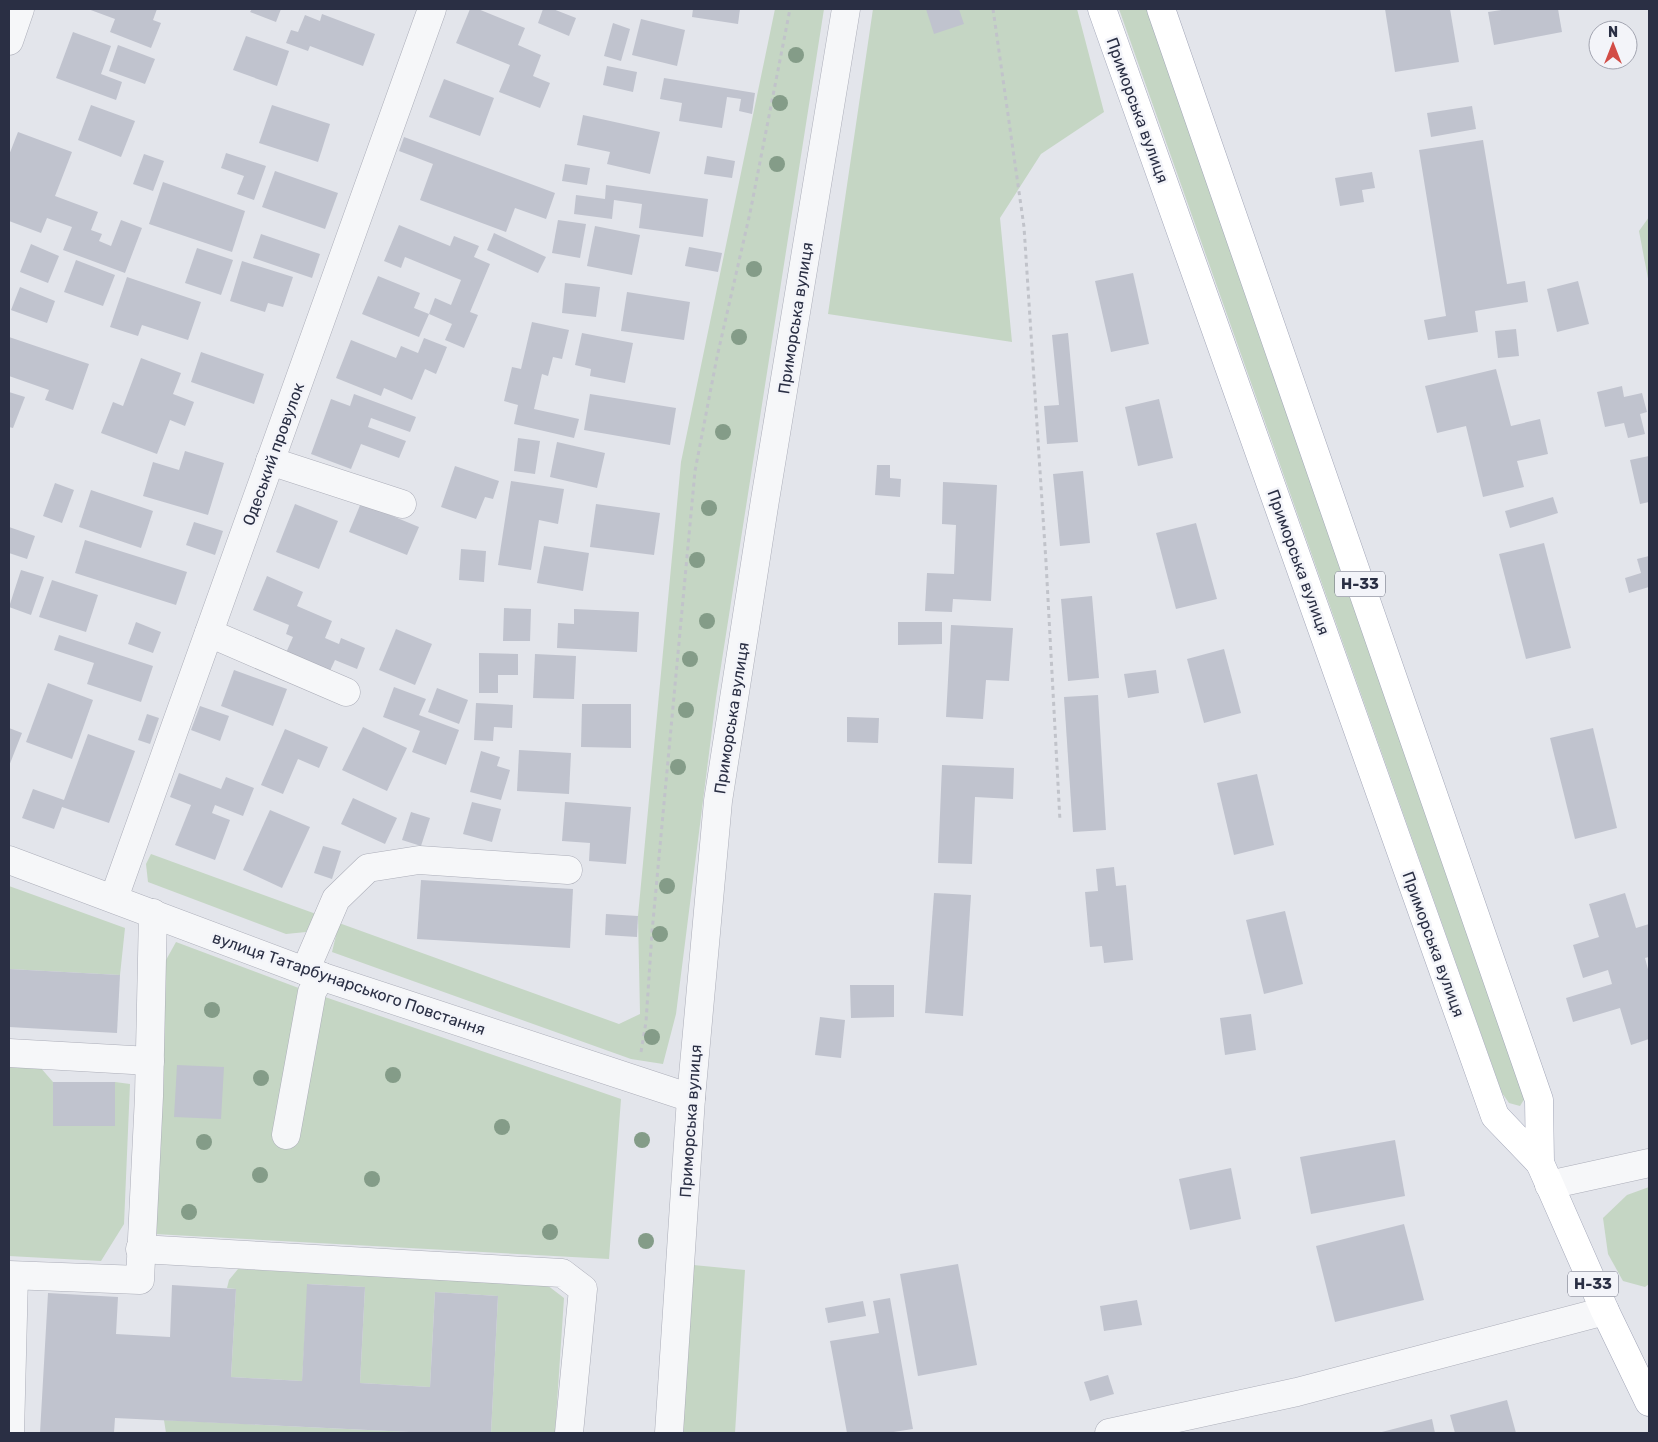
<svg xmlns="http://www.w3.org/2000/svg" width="1658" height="1442" viewBox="0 0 1658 1442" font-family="Rubik,sans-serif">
<rect width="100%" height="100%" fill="#e3e5eb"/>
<g fill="#c5d6c4">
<path d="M 775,9 L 824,9 L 716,698 L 676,1014 L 663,1064 L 631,1059 L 332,952 L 339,923 L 619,1024 L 640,1014 L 638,916 L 681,462 Z"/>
<path d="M 873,9 L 1077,9 L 1104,112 L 1041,154 L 1000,218 L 1012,342 L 828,314 Z"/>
<path d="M 1119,9 L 1152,9 L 1525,1098 L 1520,1106 L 1509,1103 L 1502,1093 Z"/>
<path d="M 1649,217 L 1649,284 L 1639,231 Z"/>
<path d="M 151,854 L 316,914 L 306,932 L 286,934 L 148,882 L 146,864 Z"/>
<path d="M 9,886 L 125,928 L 120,975 L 9,969 Z"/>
<path d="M 176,942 L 296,987 L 621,1099 L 609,1259 L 154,1234 L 166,960 Z"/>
<path d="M 9,1066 L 40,1067 L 53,1082 L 53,1126 L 114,1126 L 115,1082 L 130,1084 L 124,1224 L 101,1261 L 9,1256 Z"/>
<path d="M 1649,1187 L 1649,1284 L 1645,1287 L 1623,1281 L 1608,1254 L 1603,1218 L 1627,1195 Z"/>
<path d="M 683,1264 L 745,1270 L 735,1433 L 675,1433 Z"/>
<path d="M 238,1269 L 547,1285 L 564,1298 L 555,1433 L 491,1433 L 498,1296 L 435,1292 L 430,1387 L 360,1383 L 365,1287 L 308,1284 L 302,1381 L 231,1377 L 236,1289 L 227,1288 L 229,1280 Z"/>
<path d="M 164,1420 L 430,1433 L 166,1433 Z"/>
</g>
<g fill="#c0c3ce">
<path d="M 88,9 L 157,9 L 153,20 L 161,23 L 151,48 L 110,32 L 115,19 Z"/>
<path d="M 252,9 L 281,9 L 276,22 L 250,12 Z"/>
<path d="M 470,9 L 478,9 L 525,28 L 518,45 L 541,55 L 533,76 L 550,83 L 540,108 L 499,92 L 510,65 L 456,43 Z"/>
<path d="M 543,9 L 553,9 L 576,18 L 569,36 L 538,23 Z"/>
<path d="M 693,9 L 740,9 L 738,24 L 692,17 Z"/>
<path d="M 926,9 L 959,9 L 964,24 L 934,34 Z"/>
<path d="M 1385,9 L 1450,9 L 1459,62 L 1395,72 Z"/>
<path d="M 1508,9 L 1558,9 L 1562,32 L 1494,45 L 1488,12 Z"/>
<path d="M 322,14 L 375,34 L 363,66 L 310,46 L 308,51 L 286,43 L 291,30 L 298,32 L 305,15 L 320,21 Z"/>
<path d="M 641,19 L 685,30 L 677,66 L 632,55 Z"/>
<path d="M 613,23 L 630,29 L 621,61 L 604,56 Z"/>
<path d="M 73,32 L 111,46 L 101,74 L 122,82 L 116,100 L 56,78 Z"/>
<path d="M 246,36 L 289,51 L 277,86 L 233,70 Z"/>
<path d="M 118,45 L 155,59 L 145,84 L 109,71 Z"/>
<path d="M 607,66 L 637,72 L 633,92 L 603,85 Z"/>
<path d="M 664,78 L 755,93 L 752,114 L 739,111 L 741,99 L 727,97 L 722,128 L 679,121 L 682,103 L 660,99 Z"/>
<path d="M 444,79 L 494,98 L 480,136 L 429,117 Z"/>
<path d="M 91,105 L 135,121 L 121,157 L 78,140 Z"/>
<path d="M 272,105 L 330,124 L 318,162 L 259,143 Z"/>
<path d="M 1472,106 L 1476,129 L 1431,137 L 1427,113 Z"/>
<path d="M 583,115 L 660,132 L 650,174 L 607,164 L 610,152 L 577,145 Z"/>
<path d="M 18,132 L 72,152 L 55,196 L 98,212 L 91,230 L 102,234 L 99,241 L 111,246 L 121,220 L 142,228 L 125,273 L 63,250 L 72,227 L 47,218 L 41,233 L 9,221 L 9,155 Z"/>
<path d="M 404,137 L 555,193 L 546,219 L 515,208 L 506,232 L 420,200 L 433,164 L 399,151 Z"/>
<path d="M 1483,140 L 1507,284 L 1525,281 L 1528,302 L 1475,311 L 1478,332 L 1428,340 L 1424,320 L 1446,316 L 1419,150 Z"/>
<path d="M 226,153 L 266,166 L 254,200 L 237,194 L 244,176 L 221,168 Z"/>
<path d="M 144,154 L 164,161 L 153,191 L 133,184 Z"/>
<path d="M 707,156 L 735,161 L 732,178 L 704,174 Z"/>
<path d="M 565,164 L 590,168 L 587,185 L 562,181 Z"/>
<path d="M 275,171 L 338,193 L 325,229 L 262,207 Z"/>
<path d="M 1372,172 L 1375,188 L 1362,190 L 1364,202 L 1340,206 L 1335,178 Z"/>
<path d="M 163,182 L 245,211 L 232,252 L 149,224 Z"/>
<path d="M 606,185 L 708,199 L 703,237 L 639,228 L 642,204 L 614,200 L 612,219 L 574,214 L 576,195 L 605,199 Z"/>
<path d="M 558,220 L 586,224 L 580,258 L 552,253 Z"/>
<path d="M 399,225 L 450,246 L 454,236 L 479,246 L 474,257 L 490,264 L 470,312 L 478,315 L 464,348 L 445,340 L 452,324 L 429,314 L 435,298 L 451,305 L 461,280 L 405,257 L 401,268 L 384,261 Z"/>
<path d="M 595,226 L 640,235 L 632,275 L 587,266 Z"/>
<path d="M 494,233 L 546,257 L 538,273 L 487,250 Z"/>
<path d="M 261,234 L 320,254 L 312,278 L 253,258 Z"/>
<path d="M 31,244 L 59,256 L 48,283 L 20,272 Z"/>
<path d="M 689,247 L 722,253 L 718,272 L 685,266 Z"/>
<path d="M 197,248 L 233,260 L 221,295 L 185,283 Z"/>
<path d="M 76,260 L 115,275 L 103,306 L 64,292 Z"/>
<path d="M 242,261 L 293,277 L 283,307 L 268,303 L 265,312 L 230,301 Z"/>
<path d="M 1133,273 L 1149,344 L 1111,352 L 1095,281 Z"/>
<path d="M 378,276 L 420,293 L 414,308 L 429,314 L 419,337 L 362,314 Z"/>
<path d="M 127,277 L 201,302 L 188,340 L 142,325 L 138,336 L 110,327 Z"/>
<path d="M 1578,281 L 1589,324 L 1557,332 L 1547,289 Z"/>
<path d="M 565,283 L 600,287 L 596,317 L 562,313 Z"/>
<path d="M 20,287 L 55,301 L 47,323 L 11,310 Z"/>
<path d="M 627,292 L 690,302 L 684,340 L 621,331 Z"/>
<path d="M 532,322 L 569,330 L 562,359 L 553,357 L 548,376 L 542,374 L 534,409 L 579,419 L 574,438 L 514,424 L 518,405 L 504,401 L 512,367 L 521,369 Z"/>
<path d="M 1516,329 L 1519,356 L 1498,358 L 1495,331 Z"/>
<path d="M 582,333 L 633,343 L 625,383 L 590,376 L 591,369 L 575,365 Z"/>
<path d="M 1068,333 L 1078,442 L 1047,444 L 1044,406 L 1059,405 L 1052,335 Z"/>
<path d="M 9,337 L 89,364 L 73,410 L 45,400 L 49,390 L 9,376 Z"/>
<path d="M 424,338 L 447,347 L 436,374 L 425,369 L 412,400 L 384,388 L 381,396 L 336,378 L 351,340 L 396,358 L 401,346 L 418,353 Z"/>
<path d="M 201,352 L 264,374 L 254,404 L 191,382 Z"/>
<path d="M 141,358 L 181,373 L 173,394 L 194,402 L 185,426 L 170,420 L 157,454 L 101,433 L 113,402 L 123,406 Z"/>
<path d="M 1496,369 L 1511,426 L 1540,419 L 1548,454 L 1517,461 L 1524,487 L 1483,497 L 1466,426 L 1437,433 L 1425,386 Z"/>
<path d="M 1622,386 L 1624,397 L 1642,393 L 1647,412 L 1640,414 L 1645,434 L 1628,438 L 1624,423 L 1605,427 L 1597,392 Z"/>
<path d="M 9,392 L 25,397 L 13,428 L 9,427 Z"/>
<path d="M 354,394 L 416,417 L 410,432 L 371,418 L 368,427 L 406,441 L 399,458 L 361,444 L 351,469 L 311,454 L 331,399 L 350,406 Z"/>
<path d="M 590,394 L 676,408 L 670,445 L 584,430 Z"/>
<path d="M 1159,399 L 1173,458 L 1138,466 L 1125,407 Z"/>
<path d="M 518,438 L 540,441 L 535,474 L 514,471 Z"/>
<path d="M 557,442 L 605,453 L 597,488 L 550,477 Z"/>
<path d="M 185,451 L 224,463 L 208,515 L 143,496 L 153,462 L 179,470 Z"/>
<path d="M 1649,456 L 1649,502 L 1640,504 L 1630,460 Z"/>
<path d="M 877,465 L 890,465 L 890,478 L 901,479 L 900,497 L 875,495 Z"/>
<path d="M 455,466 L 499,481 L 493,499 L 485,497 L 476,519 L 441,507 Z"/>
<path d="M 1083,471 L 1090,543 L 1060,546 L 1053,474 Z"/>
<path d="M 511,481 L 564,489 L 558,524 L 539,520 L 531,570 L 498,565 Z"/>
<path d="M 943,482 L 997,485 L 991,601 L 953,599 L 952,612 L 925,611 L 927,573 L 954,574 L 956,525 L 942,524 Z"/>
<path d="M 55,483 L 74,490 L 62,523 L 43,516 Z"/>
<path d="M 91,490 L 153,511 L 141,548 L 79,527 Z"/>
<path d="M 1553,497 L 1558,513 L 1510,528 L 1505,511 Z"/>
<path d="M 361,503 L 419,527 L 407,555 L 349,532 Z"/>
<path d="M 295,504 L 338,521 L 319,569 L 276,552 Z"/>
<path d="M 596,504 L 660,513 L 654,555 L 590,547 Z"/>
<path d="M 194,522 L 223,531 L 215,555 L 186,545 Z"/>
<path d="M 1196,523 L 1217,599 L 1176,609 L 1156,533 Z"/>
<path d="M 9,527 L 35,536 L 27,559 L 9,553 Z"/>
<path d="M 85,540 L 187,572 L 176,605 L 75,573 Z"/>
<path d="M 1544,543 L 1571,648 L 1526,659 L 1499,554 Z"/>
<path d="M 544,546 L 589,553 L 583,591 L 537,583 Z"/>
<path d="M 461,549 L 486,551 L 484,582 L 459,580 Z"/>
<path d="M 1649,556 L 1649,587 L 1629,593 L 1625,578 L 1641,573 L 1637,559 Z"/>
<path d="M 21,570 L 44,577 L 31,615 L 9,607 Z"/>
<path d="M 267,576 L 303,592 L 297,606 L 332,621 L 325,638 L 339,644 L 341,638 L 365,648 L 357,669 L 335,660 L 329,673 L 285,655 L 293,637 L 286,634 L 289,625 L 253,610 Z"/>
<path d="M 52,580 L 98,595 L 86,632 L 39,617 Z"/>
<path d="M 1092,596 L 1099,678 L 1068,681 L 1061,599 Z"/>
<path d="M 504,608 L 531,609 L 530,641 L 503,641 Z"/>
<path d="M 574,609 L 639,612 L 637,652 L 557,648 L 558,623 L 574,624 Z"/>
<path d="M 136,622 L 161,632 L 153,653 L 128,644 Z"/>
<path d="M 898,622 L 942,622 L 942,644 L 898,645 Z"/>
<path d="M 951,625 L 1013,628 L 1009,681 L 986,680 L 983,719 L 946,717 Z"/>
<path d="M 396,629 L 432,644 L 415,685 L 379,670 Z"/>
<path d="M 59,635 L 153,666 L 141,702 L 87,684 L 94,663 L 54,650 Z"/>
<path d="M 1224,649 L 1241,713 L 1204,723 L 1187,659 Z"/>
<path d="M 479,653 L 518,654 L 518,675 L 498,675 L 498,693 L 479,693 Z"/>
<path d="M 535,654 L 576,656 L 574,699 L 533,698 Z"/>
<path d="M 234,670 L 287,689 L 273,726 L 221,706 Z"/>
<path d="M 1156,670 L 1159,693 L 1128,698 L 1124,674 Z"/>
<path d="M 48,683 L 93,700 L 72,759 L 26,742 Z"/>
<path d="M 394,687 L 426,699 L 419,715 L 459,730 L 446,765 L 412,752 L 420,731 L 383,717 Z"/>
<path d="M 437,688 L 468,700 L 459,724 L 428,712 Z"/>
<path d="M 1098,695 L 1106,830 L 1073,832 L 1064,697 Z"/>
<path d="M 476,703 L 513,705 L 512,728 L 494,727 L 493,741 L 474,740 Z"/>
<path d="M 582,704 L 631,704 L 631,748 L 581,747 Z"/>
<path d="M 200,706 L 229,716 L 220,741 L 191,730 Z"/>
<path d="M 147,714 L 159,718 L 150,744 L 138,740 Z"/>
<path d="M 847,717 L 879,718 L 878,743 L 847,742 Z"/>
<path d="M 363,727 L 407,748 L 387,791 L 342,770 Z"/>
<path d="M 9,728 L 22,733 L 9,766 Z"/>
<path d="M 1593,728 L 1617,828 L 1575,839 L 1550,738 Z"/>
<path d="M 285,729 L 328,747 L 319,768 L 298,759 L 283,794 L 261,785 Z"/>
<path d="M 88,734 L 135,751 L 109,823 L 62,807 L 54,829 L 22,818 L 33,789 L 64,800 Z"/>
<path d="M 519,750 L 571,753 L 569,794 L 517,791 Z"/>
<path d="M 481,751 L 500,757 L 497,766 L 510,770 L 501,800 L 470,792 Z"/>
<path d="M 942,765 L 1014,768 L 1013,799 L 975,797 L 972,864 L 938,863 Z"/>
<path d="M 179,773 L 221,789 L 226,777 L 254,788 L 243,816 L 215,805 L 212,813 L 230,820 L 215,860 L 175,845 L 191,805 L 170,797 Z"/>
<path d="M 1257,774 L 1274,845 L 1234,855 L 1217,783 Z"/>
<path d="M 353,798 L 397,818 L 385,844 L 341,824 Z"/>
<path d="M 472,802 L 501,809 L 492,842 L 463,834 Z"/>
<path d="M 565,802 L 631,807 L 626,864 L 589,861 L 590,843 L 562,841 Z"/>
<path d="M 270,810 L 310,827 L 282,888 L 243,870 Z"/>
<path d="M 411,812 L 430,818 L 421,846 L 402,840 Z"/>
<path d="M 323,846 L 341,851 L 332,879 L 314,873 Z"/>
<path d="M 1114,867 L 1116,886 L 1126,885 L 1133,960 L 1104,963 L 1102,946 L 1090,947 L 1085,892 L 1098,891 L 1096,869 Z"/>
<path d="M 421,880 L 573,889 L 570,948 L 417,939 Z"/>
<path d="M 934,893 L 971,895 L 963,1016 L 925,1013 Z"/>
<path d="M 1625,893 L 1636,928 L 1649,924 L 1649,957 L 1645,958 L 1649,973 L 1649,1039 L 1631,1045 L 1620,1008 L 1573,1022 L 1566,998 L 1612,984 L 1608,970 L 1583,978 L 1573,945 L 1599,937 L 1589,904 Z"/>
<path d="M 1285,911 L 1303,984 L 1264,994 L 1246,920 Z"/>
<path d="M 606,914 L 638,916 L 637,937 L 605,935 Z"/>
<path d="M 9,969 L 120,975 L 117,1033 L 9,1027 Z"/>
<path d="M 850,985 L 894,985 L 894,1017 L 851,1018 Z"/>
<path d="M 1251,1014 L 1256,1050 L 1225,1055 L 1220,1018 Z"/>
<path d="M 820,1017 L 845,1020 L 841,1058 L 815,1055 Z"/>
<path d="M 177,1065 L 224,1067 L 221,1119 L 174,1117 Z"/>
<rect x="53" y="1082" width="62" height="44"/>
<path d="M 1395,1140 L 1405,1196 L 1311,1214 L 1300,1157 Z"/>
<path d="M 1231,1168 L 1241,1219 L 1190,1230 L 1179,1179 Z"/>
<path d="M 1404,1224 L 1424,1300 L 1335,1322 L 1316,1246 Z"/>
<path d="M 958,1264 L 977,1365 L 918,1376 L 900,1274 Z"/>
<path d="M 307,1284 L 365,1287 L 360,1383 L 430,1387 L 435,1292 L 498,1296 L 491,1433 L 430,1433 L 115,1418 L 114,1433 L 40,1433 L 48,1293 L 118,1297 L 116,1334 L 170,1337 L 172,1285 L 236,1289 L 231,1377 L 302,1381 Z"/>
<path d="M 890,1298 L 913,1429 L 887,1433 L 847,1433 L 830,1341 L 879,1333 L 873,1301 Z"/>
<path d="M 1137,1300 L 1142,1325 L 1104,1331 L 1100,1306 Z"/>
<path d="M 863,1301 L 866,1316 L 828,1323 L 825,1308 Z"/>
<path d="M 1108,1375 L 1114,1394 L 1090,1401 L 1084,1382 Z"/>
<path d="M 1507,1400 L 1516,1433 L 1455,1433 L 1450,1415 Z"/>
<path d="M 1432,1419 L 1435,1433 L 1378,1433 Z"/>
</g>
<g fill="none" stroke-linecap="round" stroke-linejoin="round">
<g stroke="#acaeb9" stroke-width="29">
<g id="minor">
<path d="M 9,41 L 20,9"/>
<path d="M 270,461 L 402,504"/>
<path d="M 209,633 L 346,692"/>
<path d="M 9,860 L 305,971 L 691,1098"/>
<path d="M 114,898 L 432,9"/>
<path d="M 305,971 L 336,899 L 368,868 L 419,860 L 568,870"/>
<path d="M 9,1053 L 150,1061"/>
<path d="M 286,1135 L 312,992 L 321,976"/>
<path d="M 1549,1185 L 1649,1163"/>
<path d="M 140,1249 L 562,1273 L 583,1289 L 569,1433"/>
<path d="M 9,1275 L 140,1280 L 149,1096 L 153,913"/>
<path d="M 10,1433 L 14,1276"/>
<path d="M 669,1433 L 691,1098 L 718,801 L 765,500 L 846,9"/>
<path d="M 1109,1433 L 1297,1392 L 1605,1311"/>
</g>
</g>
<g stroke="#a2a6b8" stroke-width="29">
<g id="major">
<path d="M 1102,9 L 1495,1116 L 1540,1163"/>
<path d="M 1161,9 L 1539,1100 L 1540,1163 L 1605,1311 L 1649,1402"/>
</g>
</g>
<g stroke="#c1c3ca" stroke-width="3" stroke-dasharray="4 4" stroke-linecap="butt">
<path d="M 993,9 L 1024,227 L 1046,562 L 1060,821"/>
<path d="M 641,1052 L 646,1022 L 652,932 L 695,471 L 717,357 L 750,213 L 790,9"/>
</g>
<use href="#minor" stroke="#f6f7f9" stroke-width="28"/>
<use href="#major" stroke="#fff" stroke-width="28"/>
</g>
<g fill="#849c88">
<circle cx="796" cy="55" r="8"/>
<circle cx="780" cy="103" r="8"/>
<circle cx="777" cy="164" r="8"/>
<circle cx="754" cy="269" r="8"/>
<circle cx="739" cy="337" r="8"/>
<circle cx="723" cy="432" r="8"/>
<circle cx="709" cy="508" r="8"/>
<circle cx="697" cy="560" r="8"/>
<circle cx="707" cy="621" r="8"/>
<circle cx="690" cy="659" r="8"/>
<circle cx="686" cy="710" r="8"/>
<circle cx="678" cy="767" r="8"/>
<circle cx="667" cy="886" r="8"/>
<circle cx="660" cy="934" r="8"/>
<circle cx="212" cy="1010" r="8"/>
<circle cx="652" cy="1037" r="8"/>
<circle cx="393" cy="1075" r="8"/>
<circle cx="261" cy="1078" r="8"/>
<circle cx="502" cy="1127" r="8"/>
<circle cx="642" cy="1140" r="8"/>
<circle cx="204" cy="1142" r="8"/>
<circle cx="260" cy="1175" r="8"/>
<circle cx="372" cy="1179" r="8"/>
<circle cx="189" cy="1212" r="8"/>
<circle cx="550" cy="1232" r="8"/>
<circle cx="646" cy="1241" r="8"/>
</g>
<g text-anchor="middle" stroke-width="5" stroke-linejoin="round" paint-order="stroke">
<g fill="#f3f4f9" stroke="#666a7a" stroke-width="1">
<rect x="1335" y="571.5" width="50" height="25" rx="4"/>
<rect x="1568" y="1271.5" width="50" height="25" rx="4"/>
</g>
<g font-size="15" font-weight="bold" fill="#2a2f44">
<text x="1360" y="589">Н-33</text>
<text x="1593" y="1289">Н-33</text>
</g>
<g font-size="16" fill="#2a2f44" stroke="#f3f4f9">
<text transform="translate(1138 110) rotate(70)" y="6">Приморська вулиця</text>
<text transform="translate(795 318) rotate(-81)" y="6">Приморська вулиця</text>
<text transform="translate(273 454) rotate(-70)" y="6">Одеський провулок</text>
<text transform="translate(1299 562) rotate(70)" y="6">Приморська вулиця</text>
<text transform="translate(731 718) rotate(-81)" y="6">Приморська вулиця</text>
<text transform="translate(1434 944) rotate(70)" y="6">Приморська вулиця</text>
<text transform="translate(349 983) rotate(19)" y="6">вулиця Татарбунарського Повстання</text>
<text transform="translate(690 1121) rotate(-86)" y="6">Приморська вулиця</text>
</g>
</g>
<rect width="1658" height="1442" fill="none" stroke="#2a2f44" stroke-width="20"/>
<g transform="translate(1613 45)"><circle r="24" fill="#f3f4f9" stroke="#a3a5b1"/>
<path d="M0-4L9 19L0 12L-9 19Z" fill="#d24c46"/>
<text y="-8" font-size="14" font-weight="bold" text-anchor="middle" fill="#2a2f44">N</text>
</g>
</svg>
